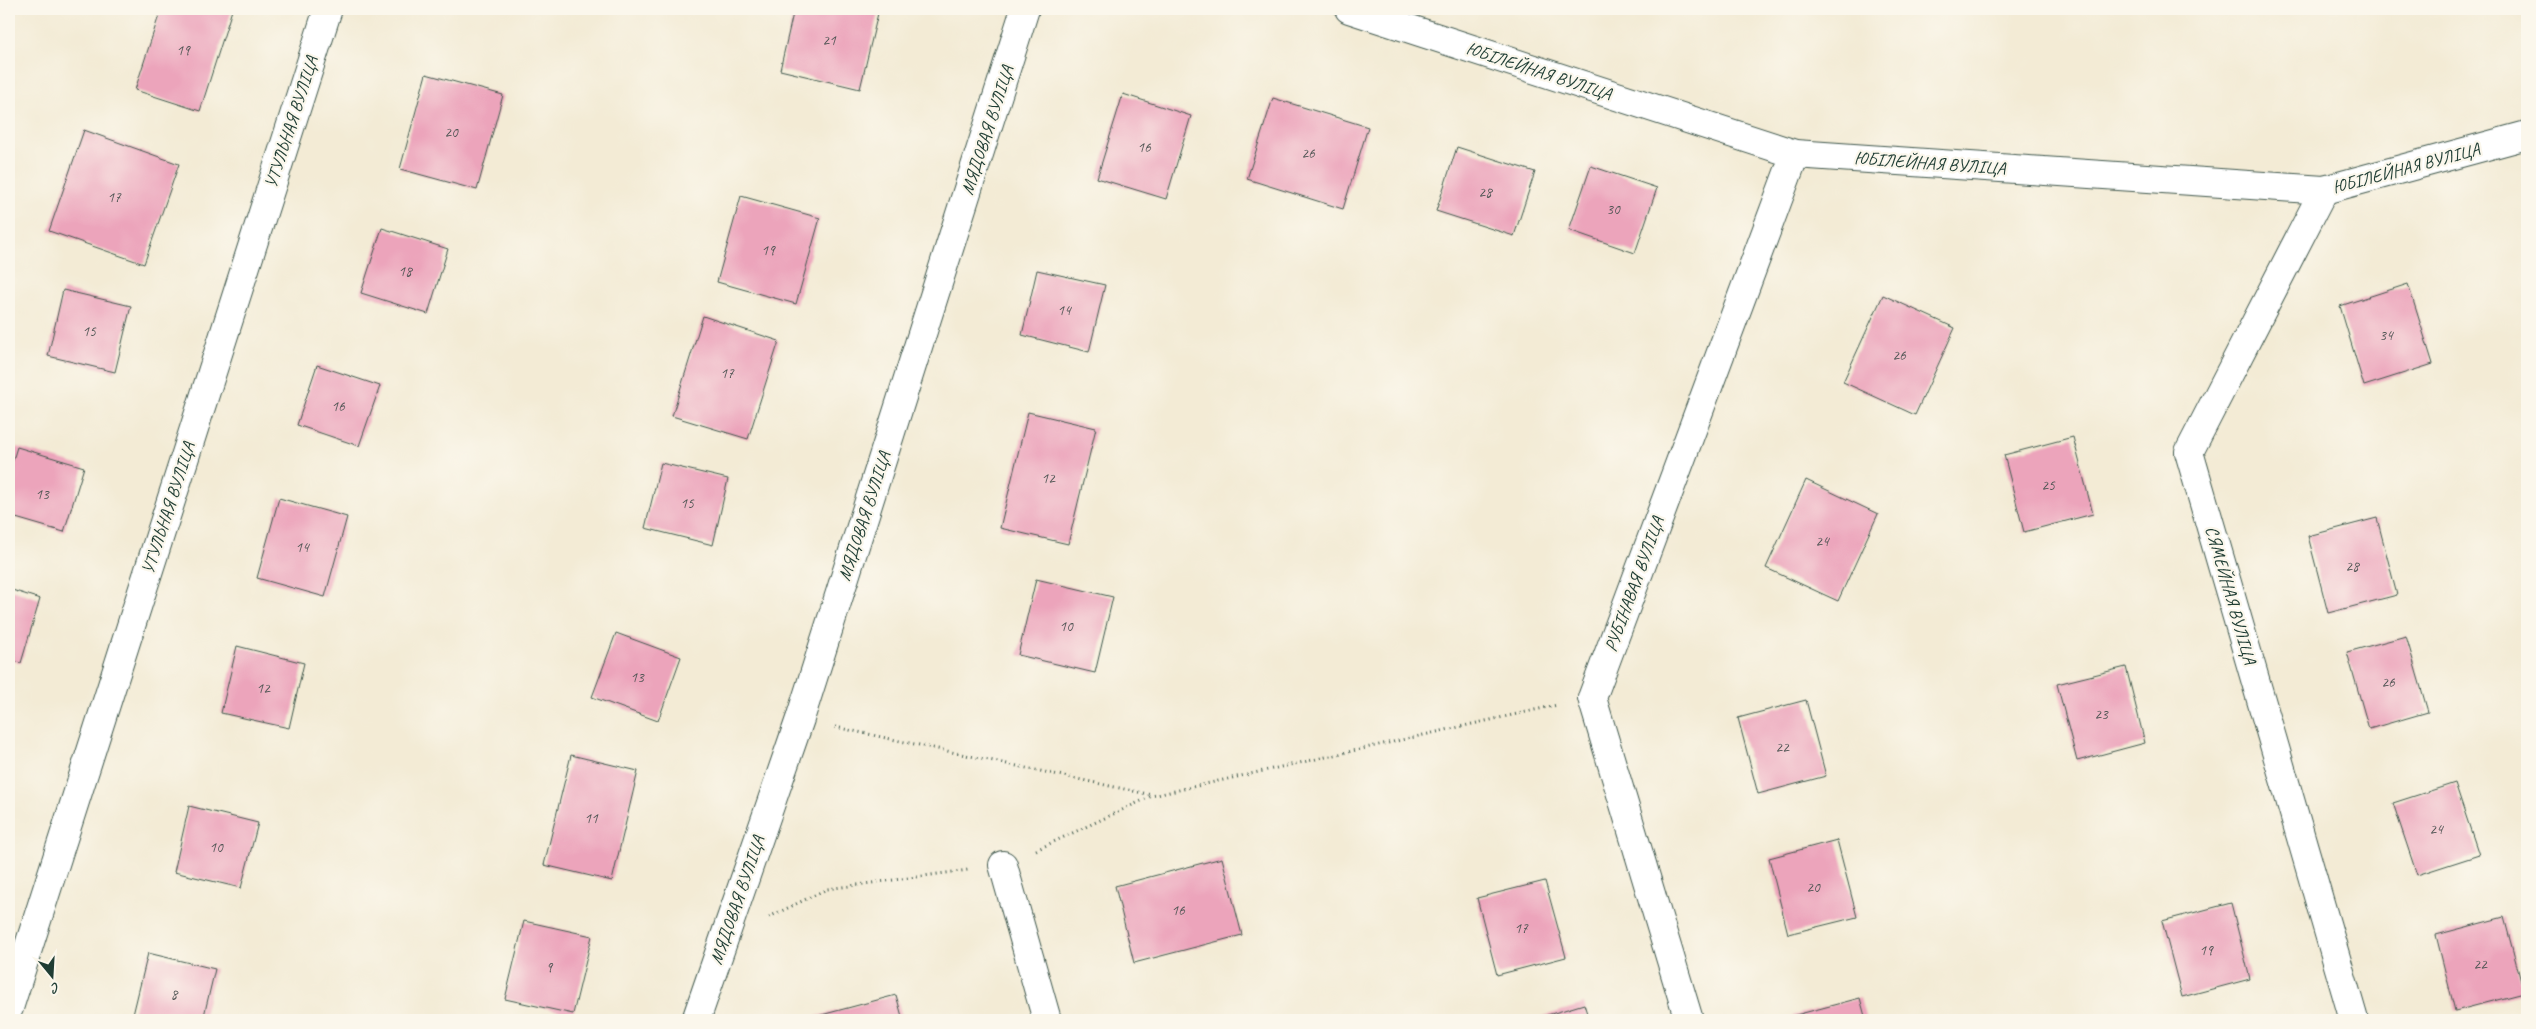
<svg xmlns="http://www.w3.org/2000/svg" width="2536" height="1029" viewBox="0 0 2536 1029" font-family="Caveat,sans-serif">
<rect width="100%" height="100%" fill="#fbf7ec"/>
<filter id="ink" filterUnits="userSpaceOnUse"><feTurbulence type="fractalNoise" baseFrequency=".02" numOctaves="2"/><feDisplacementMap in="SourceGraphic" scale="10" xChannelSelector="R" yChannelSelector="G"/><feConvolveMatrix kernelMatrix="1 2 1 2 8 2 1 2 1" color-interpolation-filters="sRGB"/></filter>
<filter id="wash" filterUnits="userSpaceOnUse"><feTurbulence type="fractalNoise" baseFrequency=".0096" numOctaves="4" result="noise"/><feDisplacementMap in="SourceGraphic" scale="20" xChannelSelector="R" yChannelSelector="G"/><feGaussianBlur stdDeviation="1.12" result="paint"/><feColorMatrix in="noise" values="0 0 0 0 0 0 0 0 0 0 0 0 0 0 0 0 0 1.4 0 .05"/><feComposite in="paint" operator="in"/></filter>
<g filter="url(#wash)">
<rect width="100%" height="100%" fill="#f3ebd5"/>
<g id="blocks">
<g fill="#eca4bb">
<path d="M 161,9 L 232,10 L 200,111 L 135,90 Z"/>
<path d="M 794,9 L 879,9 L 860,89 L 780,70 Z"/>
<path d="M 426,74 L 503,95 L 477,190 L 400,169 Z"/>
<path d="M 1123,94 L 1191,116 L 1166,199 L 1097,178 Z"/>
<path d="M 1273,98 L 1368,127 L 1343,209 L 1247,179 Z"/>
<path d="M 84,130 L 179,164 L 144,264 L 49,231 Z"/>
<path d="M 1457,147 L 1535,172 L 1514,236 L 1436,211 Z"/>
<path d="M 1591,166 L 1657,188 L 1635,253 L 1569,230 Z"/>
<path d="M 741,196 L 820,218 L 796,304 L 717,282 Z"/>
<path d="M 382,228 L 448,249 L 428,314 L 361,293 Z"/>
<path d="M 1037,270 L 1105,285 L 1089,352 L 1022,335 Z"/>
<path d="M 2408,284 L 2433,364 L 2364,386 L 2340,306 Z"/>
<path d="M 63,290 L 131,306 L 115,372 L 48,356 Z"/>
<path d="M 1883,295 L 1955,328 L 1915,415 L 1843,382 Z"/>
<path d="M 703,316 L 779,341 L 748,439 L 672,416 Z"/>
<path d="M 317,365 L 380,386 L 359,446 L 297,425 Z"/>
<path d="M 1028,412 L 1096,428 L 1068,544 L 1000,528 Z"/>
<path d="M 2073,437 L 2093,514 L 2024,532 L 2004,455 Z"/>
<path d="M 17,447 L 84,467 L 64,532 L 9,516 L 9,473 Z"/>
<path d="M 661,463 L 728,479 L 713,545 L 645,528 Z"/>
<path d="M 1806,480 L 1878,514 L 1838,601 L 1766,568 Z"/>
<path d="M 279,498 L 347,517 L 325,597 L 257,578 Z"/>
<path d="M 2377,518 L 2397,595 L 2328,613 L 2308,536 Z"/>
<path d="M 1036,579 L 1113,597 L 1095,673 L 1018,655 Z"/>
<path d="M 9,589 L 40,599 L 21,663 L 9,660 Z"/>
<path d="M 616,633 L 681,657 L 658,721 L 592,697 Z"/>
<path d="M 2406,636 L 2428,712 L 2369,729 L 2347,652 Z"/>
<path d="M 237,646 L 304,663 L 289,728 L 221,713 Z"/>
<path d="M 2126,667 L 2145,743 L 2077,761 L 2057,684 Z"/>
<path d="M 1806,700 L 1826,776 L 1758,794 L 1738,718 Z"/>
<path d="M 571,755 L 638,771 L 612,881 L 544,865 Z"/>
<path d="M 2455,783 L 2479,855 L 2417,875 L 2393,803 Z"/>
<path d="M 189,806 L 258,823 L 241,888 L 174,872 Z"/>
<path d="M 1837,840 L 1857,917 L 1788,934 L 1769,858 Z"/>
<path d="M 1222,858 L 1242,935 L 1134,963 L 1115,886 Z"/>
<path d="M 1545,881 L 1566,957 L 1497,975 L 1477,898 Z"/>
<path d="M 2231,903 L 2250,979 L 2182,997 L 2162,921 Z"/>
<path d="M 2504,917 L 2524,993 L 2455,1011 L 2436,935 Z"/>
<path d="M 524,921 L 592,936 L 573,1014 L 505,999 Z"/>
<path d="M 148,953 L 215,969 L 203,1020 L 132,1019 Z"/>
<path d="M 896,995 L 903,1020 L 814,1020 L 814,1017 Z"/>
<path d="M 1860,998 L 1866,1020 L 1793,1020 L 1792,1016 Z"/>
<path d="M 1584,1004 L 1589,1020 L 1531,1020 Z"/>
</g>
</g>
</g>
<g filter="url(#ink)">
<use href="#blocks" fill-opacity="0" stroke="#3f574c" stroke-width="1"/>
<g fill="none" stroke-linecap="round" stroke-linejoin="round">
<g stroke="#3f574c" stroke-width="30">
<g id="minor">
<path d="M 1349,9 L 1795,154 L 2324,190 L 2527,135"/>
<path d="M 2324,190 L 2189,452 L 2354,1020"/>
<path d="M 1003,865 L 1047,1020"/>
<path d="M 9,1008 L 328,9"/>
<path d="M 696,1020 L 800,719 L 1025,9"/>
<path d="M 1689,1020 L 1592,698 L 1795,154"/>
</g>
</g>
<g stroke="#3f574c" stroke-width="3" stroke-dasharray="1 4" stroke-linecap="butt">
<path d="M 835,727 L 1152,795"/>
<path d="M 1036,850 L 1152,796 L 1557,705"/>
<path d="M 769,917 L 827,889 L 968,870"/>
</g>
<use href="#minor" stroke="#fff" stroke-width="28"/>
</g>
</g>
<g text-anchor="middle" stroke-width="4.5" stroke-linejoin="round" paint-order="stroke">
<g font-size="15" fill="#525756">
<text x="829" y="45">21</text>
<text x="183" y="55">19</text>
<text x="451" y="137">20</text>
<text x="1144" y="152">16</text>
<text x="1308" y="158">26</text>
<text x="1485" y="197">28</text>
<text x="114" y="202">17</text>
<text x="1613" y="214">30</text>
<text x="768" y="255">19</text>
<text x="405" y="276">18</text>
<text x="1064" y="315">14</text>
<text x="89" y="336">15</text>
<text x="2386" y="340">34</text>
<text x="1899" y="360">26</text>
<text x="727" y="378">17</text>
<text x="338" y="411">16</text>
<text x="1048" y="483">12</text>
<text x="2048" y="490">25</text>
<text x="42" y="499">13</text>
<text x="687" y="508">15</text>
<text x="1822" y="546">24</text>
<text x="302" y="552">14</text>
<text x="2352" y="571">28</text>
<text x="1066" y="631">10</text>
<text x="637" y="682">13</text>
<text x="2388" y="687">26</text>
<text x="263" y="693">12</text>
<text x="2101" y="719">23</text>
<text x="1782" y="752">22</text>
<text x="591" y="823">11</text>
<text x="2436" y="834">24</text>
<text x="216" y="852">10</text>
<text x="1813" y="892">20</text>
<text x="1178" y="915">16</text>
<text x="1521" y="933">17</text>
<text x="2206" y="955">19</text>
<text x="2480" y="969">22</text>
<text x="549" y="972">9</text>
<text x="174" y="999">8</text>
</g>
<g font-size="18" fill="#1f3d34" stroke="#fbf7ec">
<text transform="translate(1539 71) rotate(18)" y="6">ЮБІЛЕЙНАЯ ВУЛІЦА</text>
<text transform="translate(291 122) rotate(-72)" y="6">УТУЛЬНАЯ ВУЛІЦА</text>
<text transform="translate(987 130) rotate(-72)" y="6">МЯДОВАЯ ВУЛІЦА</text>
<text transform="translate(1930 163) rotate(4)" y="6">ЮБІЛЕЙНАЯ ВУЛІЦА</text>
<text transform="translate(2406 168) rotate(-15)" y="6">ЮБІЛЕЙНАЯ ВУЛІЦА</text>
<text transform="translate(168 508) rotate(-72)" y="6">УТУЛЬНАЯ ВУЛІЦА</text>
<text transform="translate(864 516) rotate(-72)" y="6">МЯДОВАЯ ВУЛІЦА</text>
<text transform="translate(1634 584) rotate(-70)" y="6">РУБІНАВАЯ ВУЛІЦА</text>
<text transform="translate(2231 595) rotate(74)" y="6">СЯМЕЙНАЯ ВУЛІЦА</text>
<text transform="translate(737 900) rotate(-71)" y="6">МЯДОВАЯ ВУЛІЦА</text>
</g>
</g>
<rect width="2536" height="1029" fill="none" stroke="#fbf7ec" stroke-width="30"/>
<g transform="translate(52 976) rotate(162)" stroke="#fbf7ec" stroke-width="4" paint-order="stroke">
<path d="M0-4L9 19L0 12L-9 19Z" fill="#1f3d34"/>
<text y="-8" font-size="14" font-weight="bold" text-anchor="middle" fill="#1f3d34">С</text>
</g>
</svg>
